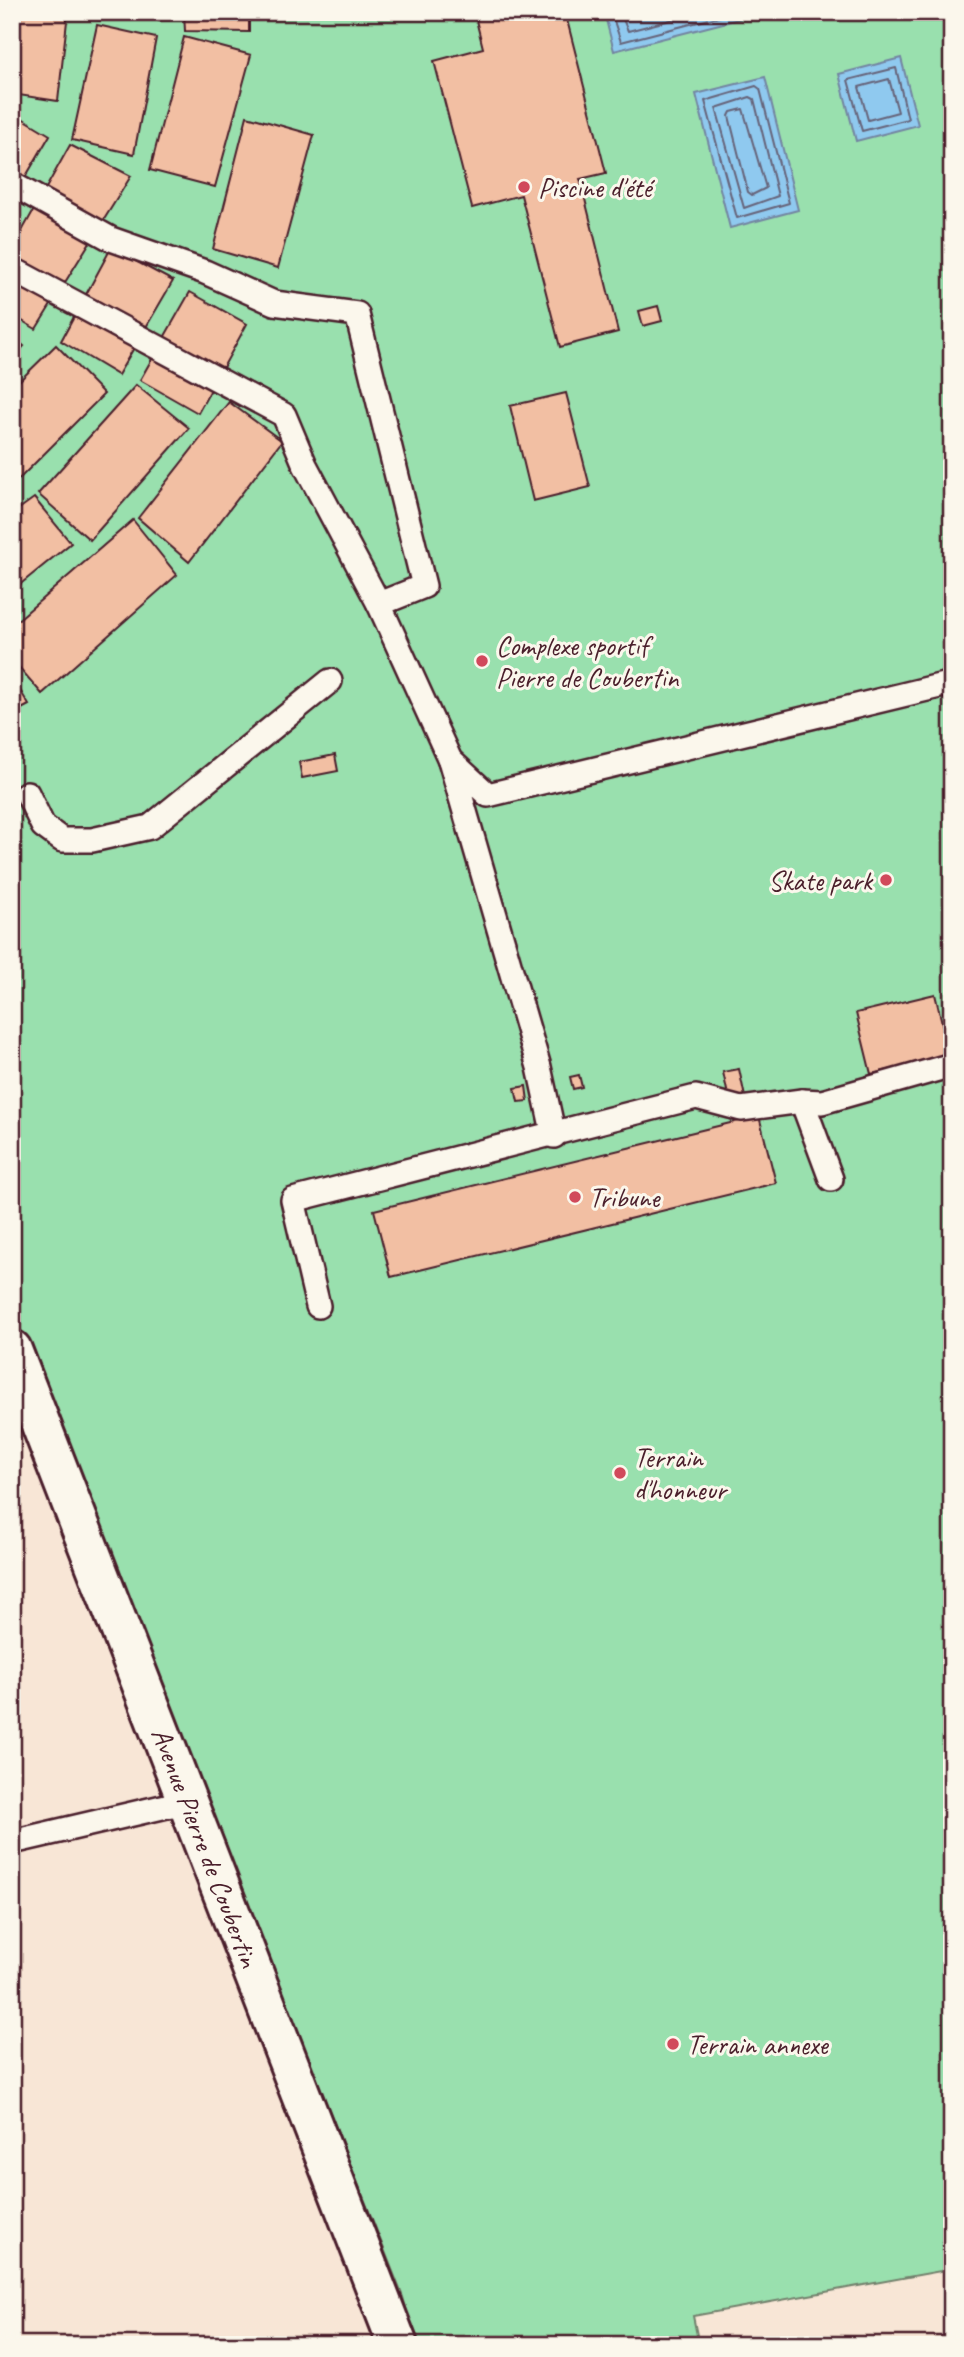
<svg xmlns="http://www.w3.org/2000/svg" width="964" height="2357" viewBox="0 0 964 2357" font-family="Caveat,sans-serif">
<rect width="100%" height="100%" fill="#f8e6d6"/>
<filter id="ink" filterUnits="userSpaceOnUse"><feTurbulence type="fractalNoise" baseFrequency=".0143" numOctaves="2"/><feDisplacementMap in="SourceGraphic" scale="14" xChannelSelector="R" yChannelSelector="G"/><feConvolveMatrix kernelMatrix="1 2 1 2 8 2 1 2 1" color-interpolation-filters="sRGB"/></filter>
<g filter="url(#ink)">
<path fill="#99e0ae" stroke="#72806c" stroke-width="2" d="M 12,12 L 952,12 L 952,2269 L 693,2316 L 699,2345 L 416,2345 L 403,2297 L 12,1310 Z"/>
<g fill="#8fc9ef" stroke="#7385a1" stroke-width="2">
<path d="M 604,12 L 766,12 L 614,51 Z"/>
<path d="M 901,58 L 918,125 L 856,141 L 839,74 Z"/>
<path d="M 765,77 L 798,210 L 730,228 L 696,94 Z"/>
</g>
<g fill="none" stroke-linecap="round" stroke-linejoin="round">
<g stroke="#666379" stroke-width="2">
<path d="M 611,12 L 621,42 L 737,12"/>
<path d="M 620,12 L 628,31 L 702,12"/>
<path d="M 896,68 L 908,119 L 862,131 L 848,80 Z"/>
<path d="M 889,79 L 898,112 L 868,120 L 859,87 Z"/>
<path d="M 756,86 L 760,89 L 789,203 L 737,218 L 705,101 Z"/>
<path d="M 750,97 L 754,99 L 778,196 L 744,208 L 716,108 Z"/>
<path d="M 743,109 L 766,188 L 752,195 L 748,192 L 729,116 L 731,112 Z"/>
</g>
</g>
<g fill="#f2bfa3" stroke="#4a1f2b" stroke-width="2">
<path d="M 12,12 L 68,12 L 58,101 L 12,94 Z"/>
<rect x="98" y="12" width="71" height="8"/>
<path d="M 184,12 L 249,12 L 249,32 L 185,31 Z"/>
<path d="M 474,12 L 565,12 L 606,173 L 580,179 L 618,332 L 560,347 L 521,195 L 472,208 L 434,61 L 483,48 Z"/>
<path d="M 97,25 L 156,38 L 134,154 L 72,140 Z"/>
<path d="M 184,37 L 251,55 L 215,187 L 150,170 Z"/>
<path d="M 12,112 L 50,135 L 12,200 Z"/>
<path d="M 247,116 L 314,135 L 278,268 L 213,249 Z"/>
<path d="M 70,145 L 131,176 L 36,329 L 12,315 L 12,249 Z"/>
<path d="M 111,248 L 173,281 L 118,375 L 61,341 Z"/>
<path d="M 190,292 L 247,324 L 198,413 L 140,380 Z"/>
<path d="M 658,306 L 662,321 L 643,326 L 639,311 Z"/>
<path d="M 12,336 L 24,346 L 12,359 Z"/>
<path d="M 56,345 L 104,394 L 12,486 L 12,388 Z"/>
<path d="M 136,385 L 189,428 L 90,540 L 38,494 Z"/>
<path d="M 566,393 L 590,487 L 533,501 L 510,406 Z"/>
<path d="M 229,402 L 282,441 L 189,562 L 138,518 Z"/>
<path d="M 34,498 L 71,543 L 12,591 L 12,514 Z"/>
<path d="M 133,520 L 177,575 L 42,694 L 12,659 L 12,625 Z"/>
<path d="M 12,677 L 29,705 L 12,714 Z"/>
<path d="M 335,755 L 338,771 L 302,778 L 299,762 Z"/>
<path d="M 935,994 L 950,1056 L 871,1074 L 856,1013 Z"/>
<path d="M 739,1069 L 745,1097 L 729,1100 L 723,1072 Z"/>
<path d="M 579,1075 L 582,1087 L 573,1089 L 570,1077 Z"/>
<path d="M 526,1086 L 528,1101 L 518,1102 L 515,1088 Z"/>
<path d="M 759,1116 L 776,1183 L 391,1277 L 374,1210 Z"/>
</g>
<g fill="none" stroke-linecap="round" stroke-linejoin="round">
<g stroke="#4a1f2b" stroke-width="28">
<g id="service">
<path d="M 12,184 L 111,239 L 205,272 L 274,303 L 357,314 L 424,586 L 379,604 L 450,760 L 488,795 L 952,683"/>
<path d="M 12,269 L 284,415 L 305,465 L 379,604"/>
<path d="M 450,760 L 539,1067 L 554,1136"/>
<path d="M 27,793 L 43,826 L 62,840 L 92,840 L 150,827 L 330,681"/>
<path d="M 802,1101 L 831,1179"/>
<path d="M 318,1306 L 293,1200 L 696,1097 L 741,1109 L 802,1101 L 822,1102 L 952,1065"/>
<path d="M 12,1842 L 188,1801"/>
</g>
</g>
<g stroke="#4a1f2b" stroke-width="44">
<path id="minor" d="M 12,1350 L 398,2345"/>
</g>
<use href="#service" stroke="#fbf7ec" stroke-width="23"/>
<use href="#minor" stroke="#fbf7ec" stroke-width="38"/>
</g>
</g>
<g fill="#d1495b" stroke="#fbf7ec" stroke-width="2.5">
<circle cx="524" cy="187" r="7"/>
<circle cx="482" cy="661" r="7"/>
<circle cx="886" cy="880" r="7"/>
<circle cx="575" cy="1197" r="7"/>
<circle cx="620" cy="1473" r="7"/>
<circle cx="673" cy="2044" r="7"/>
</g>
<g text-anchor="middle" stroke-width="6" stroke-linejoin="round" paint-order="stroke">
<g font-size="28" fill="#4a1f2b" stroke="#fbf7ec" text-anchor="start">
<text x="538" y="197">Piscine d'été</text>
<text x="496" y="655">Complexe sportif<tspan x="496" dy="32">Pierre de Coubertin</tspan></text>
<text x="872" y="890" text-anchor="end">Skate park</text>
<text x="589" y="1207">Tribune</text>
<text x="634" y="1467">Terrain<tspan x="634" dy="32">d'honneur</tspan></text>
<text x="687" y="2054">Terrain annexe</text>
</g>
<g font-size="28" fill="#4a1f2b" stroke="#fbf7ec">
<text transform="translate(206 1847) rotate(69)" y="10">Avenue Pierre de Coubertin</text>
</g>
</g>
<rect width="964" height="2357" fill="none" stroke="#fbf7ec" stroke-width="42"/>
<rect x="21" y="21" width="922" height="2315" fill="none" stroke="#4a1f2b" stroke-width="2.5" filter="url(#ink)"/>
</svg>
